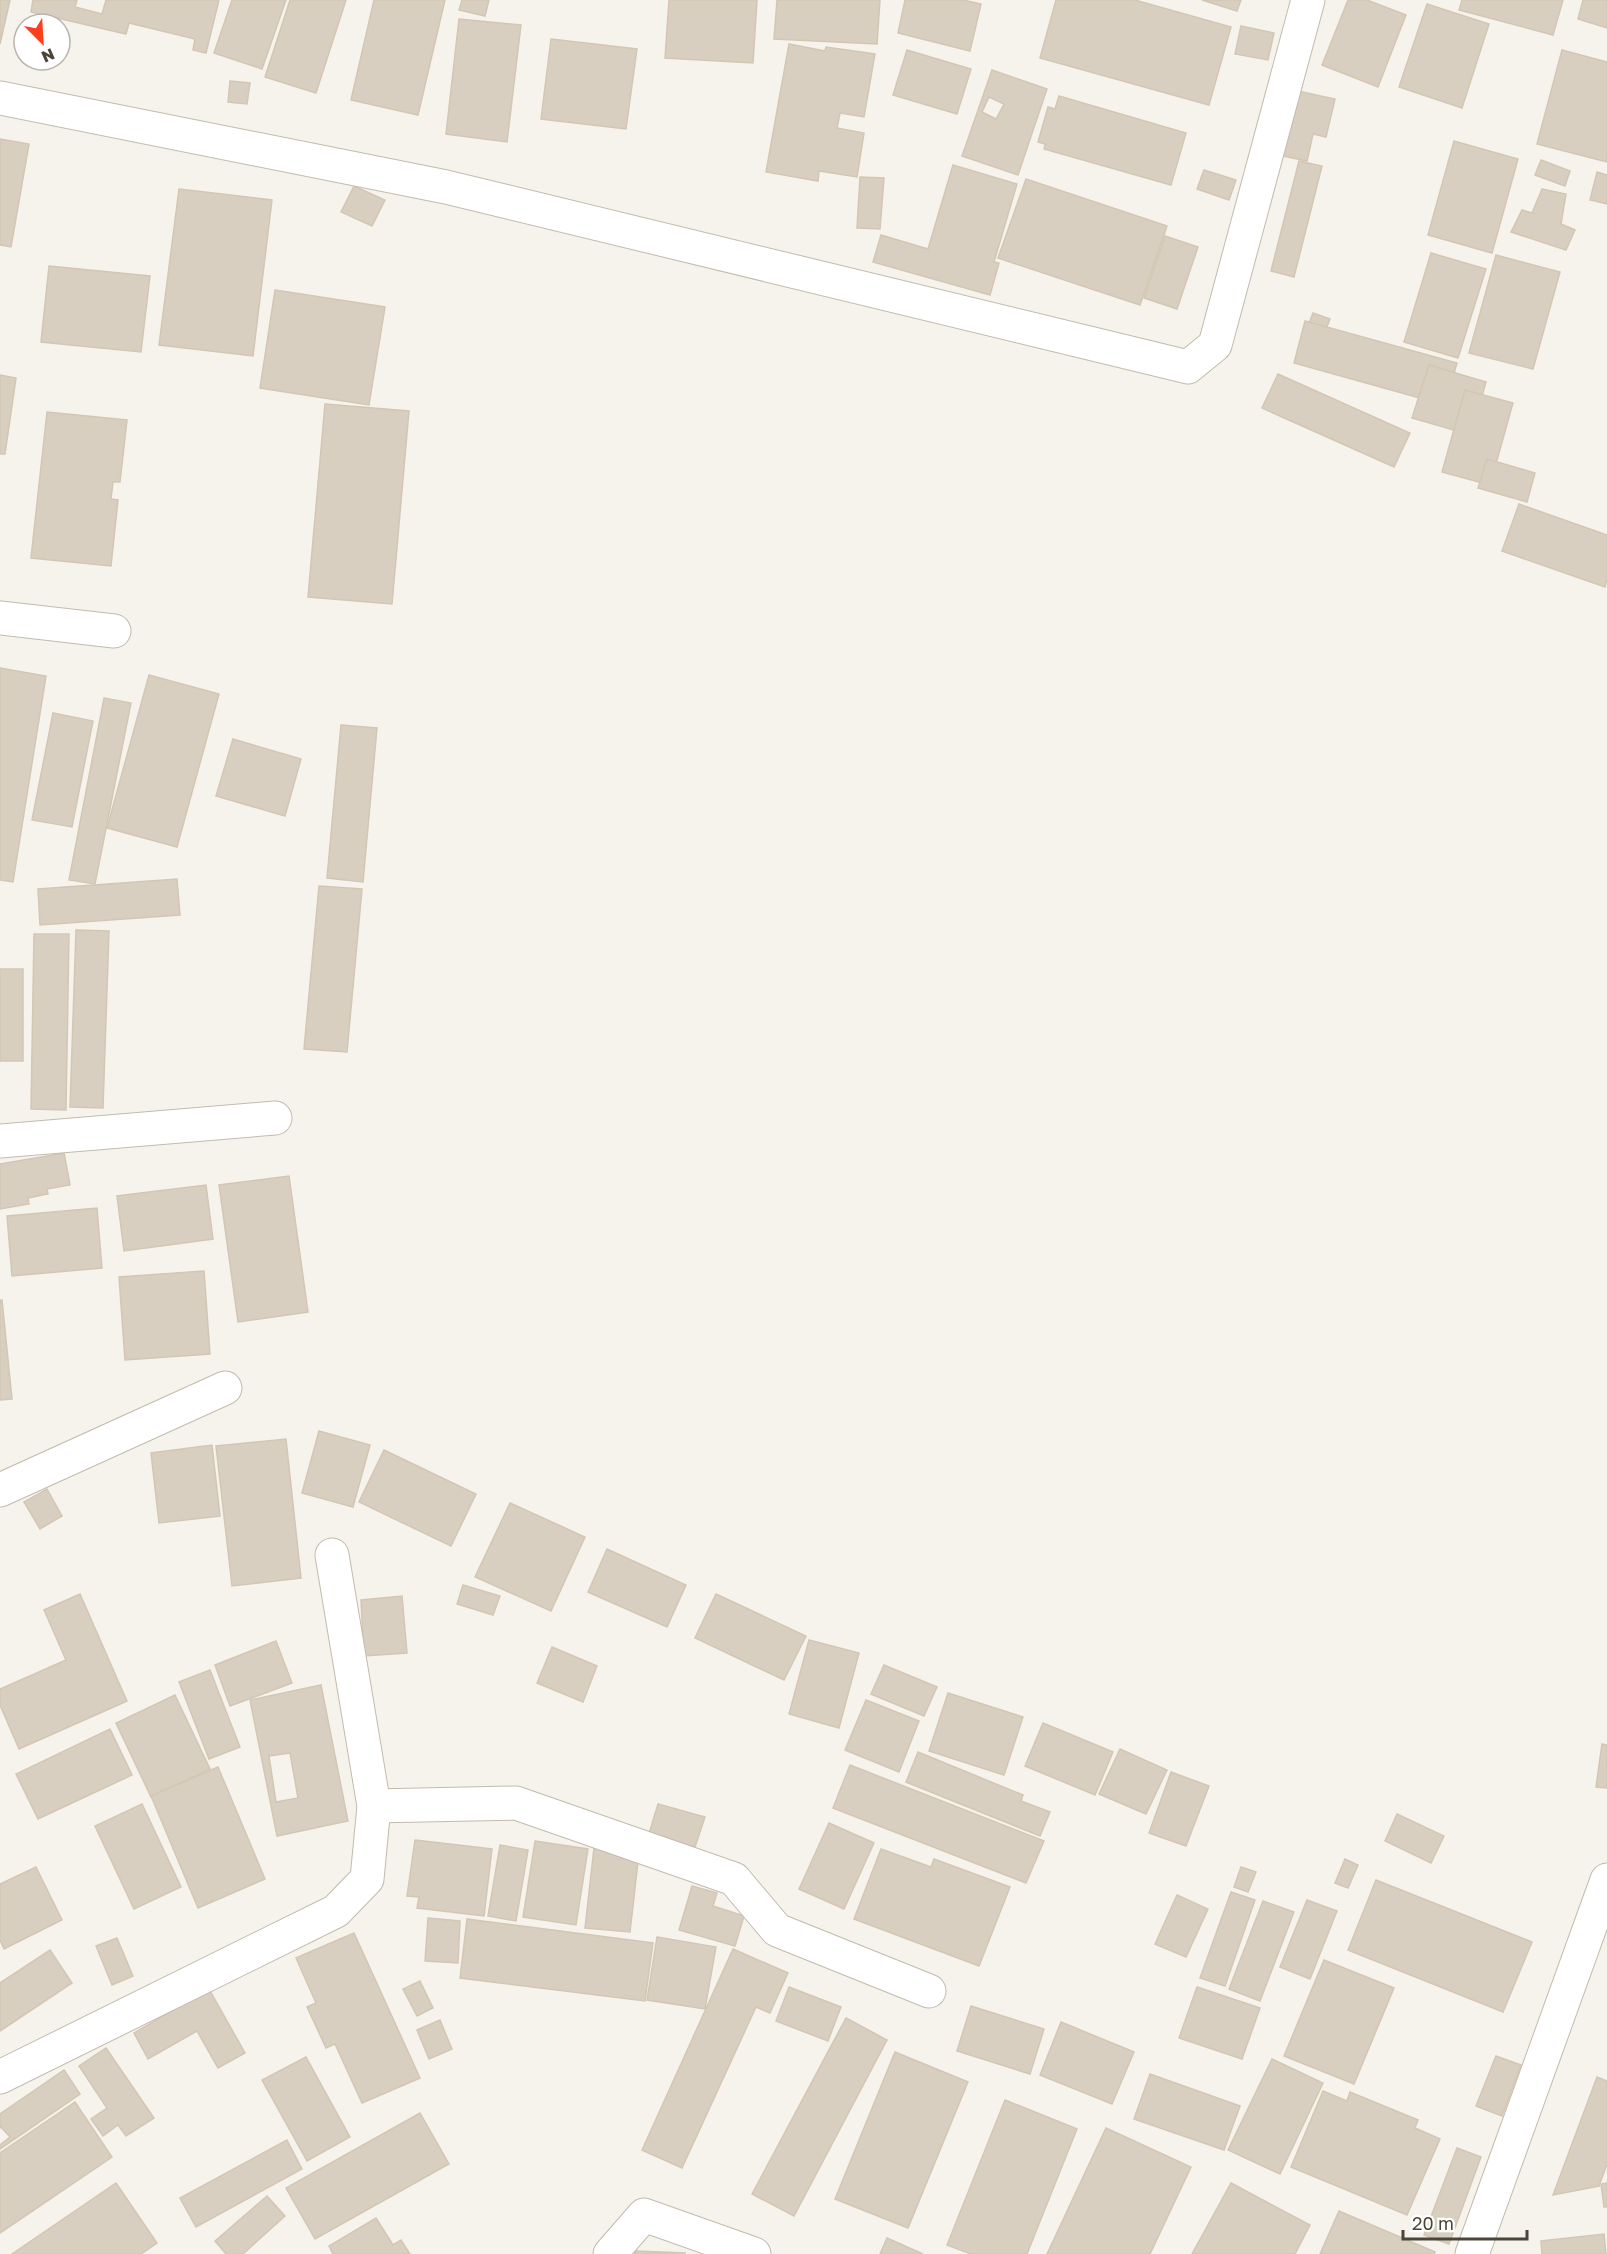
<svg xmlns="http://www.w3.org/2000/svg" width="1607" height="2254" viewBox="0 0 1607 2254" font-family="'Golos Text',sans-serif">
<rect width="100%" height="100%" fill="#f6f3ec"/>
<g fill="#d8cfc1" stroke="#d3c7b4" stroke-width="1.5" fill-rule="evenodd">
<path d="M 0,0 L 10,0 L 0,44 Z"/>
<path d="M 33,0 L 77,0 L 75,7 L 102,14 L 106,0 L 219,0 L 206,53 L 193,50 L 195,39 L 129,23 L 126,34 L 31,12 Z"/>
<path d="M 232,0 L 286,0 L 262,69 L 214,53 Z"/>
<path d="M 290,0 L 346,0 L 316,93 L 265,77 Z"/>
<path d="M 374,0 L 445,0 L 418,115 L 351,100 Z"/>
<path d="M 462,0 L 489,0 L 485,16 L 459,10 Z"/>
<path d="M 669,0 L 757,0 L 753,63 L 665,58 Z"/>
<path d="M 777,0 L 880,0 L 877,44 L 774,39 Z"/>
<path d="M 905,0 L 963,0 L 981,4 L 970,51 L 898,33 Z"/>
<path d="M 1056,0 L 1135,0 L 1231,27 L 1209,105 L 1040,58 Z"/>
<path d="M 1202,0 L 1241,0 L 1237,11 Z"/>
<path d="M 1348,0 L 1367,0 L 1406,15 L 1378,87 L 1322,65 Z"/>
<path d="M 1462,0 L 1563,0 L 1553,35 L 1459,10 Z"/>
<path d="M 1583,0 L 1607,0 L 1607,28 L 1578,19 Z"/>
<path d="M 1427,4 L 1489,24 L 1462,108 L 1399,87 Z"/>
<path d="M 459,19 L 521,25 L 507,142 L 446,134 Z"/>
<path d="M 1241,26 L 1274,33 L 1268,60 L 1235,54 Z"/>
<path d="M 551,39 L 637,49 L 626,129 L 541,119 Z"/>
<path d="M 789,44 L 825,51 L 826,47 L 875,54 L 864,117 L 840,113 L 837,128 L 864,133 L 857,177 L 819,171 L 818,181 L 766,172 Z"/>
<path d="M 907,50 L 971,69 L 957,114 L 893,95 Z"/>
<path d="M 1562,50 L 1607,62 L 1607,162 L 1537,144 Z"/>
<path d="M 992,70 L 1047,89 L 1018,175 L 962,156 ZM 989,97 L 1004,104 L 996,119 L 982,112 Z"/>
<path d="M 230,81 L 250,83 L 247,104 L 228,102 Z"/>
<path d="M 1293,90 L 1335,99 L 1326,137 L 1313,134 L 1307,161 L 1278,155 Z"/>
<path d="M 1059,96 L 1186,133 L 1171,185 L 1044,149 L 1045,144 L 1038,142 L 1048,107 L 1055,109 Z"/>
<path d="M 0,139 L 29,144 L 11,247 L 0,245 Z"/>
<path d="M 1454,141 L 1518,159 L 1492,253 L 1428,235 Z"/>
<path d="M 1541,160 L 1570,171 L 1565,186 L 1535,175 Z"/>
<path d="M 1299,161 L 1322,166 L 1294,277 L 1271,271 Z"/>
<path d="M 953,165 L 1017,184 L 994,262 L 999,263 L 990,295 L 873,262 L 881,235 L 928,249 Z"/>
<path d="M 1204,170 L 1236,180 L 1229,200 L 1197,189 Z"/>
<path d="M 1597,172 L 1607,175 L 1607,204 L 1590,200 Z"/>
<path d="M 860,177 L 884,178 L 880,229 L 857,228 Z"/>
<path d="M 1026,179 L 1167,226 L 1140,305 L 998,258 Z"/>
<path d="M 354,186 L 385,200 L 372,226 L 341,212 Z"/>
<path d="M 179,189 L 272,200 L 253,356 L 159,345 Z"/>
<path d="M 1542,189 L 1566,194 L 1561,224 L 1575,230 L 1566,250 L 1511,232 L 1522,210 L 1532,213 Z"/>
<path d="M 1165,236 L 1198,247 L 1177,309 L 1144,298 Z"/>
<path d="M 1431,253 L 1486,269 L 1458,358 L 1404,342 Z"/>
<path d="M 1496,255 L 1560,272 L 1533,369 L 1469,353 Z"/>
<path d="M 49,266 L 150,276 L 141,352 L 41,342 Z"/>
<path d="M 275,290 L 385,307 L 369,405 L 260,388 Z"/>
<path d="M 1313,313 L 1330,319 L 1323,337 L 1306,331 Z"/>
<path d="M 1305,321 L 1457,363 L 1445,405 L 1294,363 Z"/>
<path d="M 1429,365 L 1486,382 L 1471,435 L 1412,418 Z"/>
<path d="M 1278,374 L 1410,433 L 1394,467 L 1262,408 Z"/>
<path d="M 0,375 L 16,378 L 5,454 L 0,454 Z"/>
<path d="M 1465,390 L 1513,403 L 1490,485 L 1442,472 Z"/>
<path d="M 325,404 L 409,411 L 392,604 L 308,597 Z"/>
<path d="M 47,412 L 127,420 L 120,482 L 113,482 L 111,499 L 118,500 L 111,566 L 31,558 Z"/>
<path d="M 1487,459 L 1535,473 L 1527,502 L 1478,488 Z"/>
<path d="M 1519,504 L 1607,535 L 1607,580 L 1605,587 L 1502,551 Z"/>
<path d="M 0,668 L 46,676 L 13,882 L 0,880 Z"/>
<path d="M 149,675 L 219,694 L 177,847 L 107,828 Z"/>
<path d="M 104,698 L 131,703 L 95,884 L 69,880 Z"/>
<path d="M 53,713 L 93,721 L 72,827 L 32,820 Z"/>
<path d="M 341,725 L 377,728 L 363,882 L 327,878 Z"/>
<path d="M 233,739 L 301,759 L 285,816 L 216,796 Z"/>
<path d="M 177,879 L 180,915 L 40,925 L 38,889 Z"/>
<path d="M 319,886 L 362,889 L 347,1052 L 304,1049 Z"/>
<path d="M 76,930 L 109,931 L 103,1108 L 70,1107 Z"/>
<path d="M 34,934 L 69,934 L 66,1110 L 31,1109 Z"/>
<rect x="0" y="969" width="23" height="92"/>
<path d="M 64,1153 L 70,1185 L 47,1189 L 48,1194 L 28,1198 L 29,1204 L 0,1209 L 0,1164 Z"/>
<path d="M 289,1176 L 308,1312 L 238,1322 L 219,1185 Z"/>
<path d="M 206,1185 L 213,1239 L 124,1251 L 117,1196 Z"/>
<path d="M 97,1208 L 102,1268 L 12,1276 L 7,1216 Z"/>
<path d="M 204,1271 L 210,1354 L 125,1360 L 119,1277 Z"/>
<path d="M 0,1300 L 2,1300 L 12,1399 L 0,1400 Z"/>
<path d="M 319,1431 L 370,1445 L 353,1507 L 302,1493 Z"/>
<path d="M 286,1439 L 301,1578 L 232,1586 L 216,1446 Z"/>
<path d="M 212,1445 L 220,1516 L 159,1523 L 151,1453 Z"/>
<path d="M 384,1450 L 476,1494 L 451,1546 L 359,1502 Z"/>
<path d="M 47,1489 L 62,1516 L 40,1529 L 24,1502 Z"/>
<path d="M 510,1503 L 585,1537 L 551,1611 L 475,1577 Z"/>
<path d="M 607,1549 L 686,1585 L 667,1627 L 588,1592 Z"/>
<path d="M 463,1585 L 500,1596 L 493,1615 L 457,1604 Z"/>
<path d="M 80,1594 L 127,1701 L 19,1749 L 0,1705 L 0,1689 L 66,1660 L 44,1610 Z"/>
<path d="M 716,1594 L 806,1636 L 784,1680 L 695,1638 Z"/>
<path d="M 402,1596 L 407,1653 L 364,1656 L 361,1600 Z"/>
<path d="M 809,1640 L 859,1653 L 839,1728 L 789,1714 Z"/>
<path d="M 276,1641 L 292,1683 L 230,1706 L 215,1665 Z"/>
<path d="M 552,1647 L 597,1666 L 583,1702 L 537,1683 Z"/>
<path d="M 884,1665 L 937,1687 L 924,1716 L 871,1694 Z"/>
<path d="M 210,1670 L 240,1747 L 209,1759 L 179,1682 Z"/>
<path d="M 321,1685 L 348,1821 L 277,1836 L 250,1700 ZM 290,1753 L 298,1798 L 276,1802 L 269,1756 Z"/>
<path d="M 948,1693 L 1023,1717 L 1004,1775 L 929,1751 Z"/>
<path d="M 175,1695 L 210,1769 L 151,1797 L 116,1723 Z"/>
<path d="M 866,1700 L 919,1721 L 899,1772 L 845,1750 Z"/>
<path d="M 1043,1723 L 1113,1752 L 1095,1795 L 1025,1766 Z"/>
<path d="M 110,1729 L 132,1775 L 38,1819 L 16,1774 Z"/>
<path d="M 1602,1744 L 1607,1745 L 1607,1788 L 1596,1787 Z"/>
<path d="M 1120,1749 L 1167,1770 L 1146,1814 L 1099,1794 Z"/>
<path d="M 918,1752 L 1023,1795 L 1021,1801 L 1050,1812 L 1040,1836 L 906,1782 Z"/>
<path d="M 850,1765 L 1044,1841 L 1026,1883 L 833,1808 Z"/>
<path d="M 218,1767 L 265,1879 L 198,1908 L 151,1796 Z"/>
<path d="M 1171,1772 L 1209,1786 L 1186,1846 L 1149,1833 Z"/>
<path d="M 142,1804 L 181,1887 L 134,1909 L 95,1826 Z"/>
<path d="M 658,1804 L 705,1817 L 694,1850 L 648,1837 Z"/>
<path d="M 1397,1814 L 1444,1836 L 1431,1863 L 1385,1841 Z"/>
<path d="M 829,1823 L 874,1843 L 844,1909 L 799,1889 Z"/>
<path d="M 415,1840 L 492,1849 L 484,1916 L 417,1908 L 419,1897 L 407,1896 Z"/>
<path d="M 535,1841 L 588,1849 L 576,1925 L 523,1917 Z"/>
<path d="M 500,1845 L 528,1850 L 516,1921 L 488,1916 Z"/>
<path d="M 594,1848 L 639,1853 L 630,1932 L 585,1928 Z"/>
<path d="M 881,1849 L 931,1867 L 934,1859 L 1010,1887 L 979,1966 L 854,1919 Z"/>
<path d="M 1345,1859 L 1358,1865 L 1348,1888 L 1335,1883 Z"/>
<path d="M 36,1867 L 62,1920 L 4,1949 L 0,1940 L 0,1884 Z"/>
<path d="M 1241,1867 L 1256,1872 L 1248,1892 L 1234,1887 Z"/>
<path d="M 1376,1880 L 1532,1942 L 1503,2012 L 1348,1950 Z"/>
<path d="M 692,1886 L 717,1893 L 713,1906 L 744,1916 L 735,1946 L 679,1930 Z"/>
<path d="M 1231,1892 L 1255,1900 L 1225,1986 L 1200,1978 Z"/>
<path d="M 1177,1895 L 1208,1909 L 1186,1957 L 1155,1944 Z"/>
<path d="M 1307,1900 L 1337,1911 L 1310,1979 L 1280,1967 Z"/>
<path d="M 1263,1901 L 1294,1912 L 1260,2001 L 1229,1989 Z"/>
<path d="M 428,1918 L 460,1921 L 458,1963 L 425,1961 Z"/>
<path d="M 467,1919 L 653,1943 L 645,2001 L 460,1978 Z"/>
<path d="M 354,1933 L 420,2078 L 362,2103 L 335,2044 L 326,2048 L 307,2007 L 316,2003 L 296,1958 Z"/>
<path d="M 657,1937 L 716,1947 L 705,2009 L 647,2000 Z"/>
<path d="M 117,1938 L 133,1976 L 112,1985 L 96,1946 Z"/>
<path d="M 733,1949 L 788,1973 L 770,2013 L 756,2007 L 682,2168 L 642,2150 Z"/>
<path d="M 50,1950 L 72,1983 L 0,2031 L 0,1983 Z"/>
<path d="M 1324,1960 L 1394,1988 L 1354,2084 L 1284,2056 Z"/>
<path d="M 420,1981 L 433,2008 L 417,2016 L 403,1989 Z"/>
<path d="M 789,1987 L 841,2007 L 828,2041 L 776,2021 Z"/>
<path d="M 1197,1987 L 1260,2008 L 1242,2059 L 1179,2038 Z"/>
<path d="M 209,1989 L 245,2053 L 218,2068 L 197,2031 L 148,2059 L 134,2033 Z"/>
<path d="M 971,2006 L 1044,2029 L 1030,2074 L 957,2051 Z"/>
<path d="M 846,2018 L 887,2040 L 794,2216 L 752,2194 Z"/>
<path d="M 440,2020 L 452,2049 L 429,2059 L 417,2030 Z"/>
<path d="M 1061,2022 L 1134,2052 L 1112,2104 L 1040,2075 Z"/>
<path d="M 106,2048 L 154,2118 L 126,2136 L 118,2125 L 103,2136 L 91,2119 L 107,2108 L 79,2066 Z"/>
<path d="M 895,2052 L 968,2082 L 908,2228 L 835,2199 Z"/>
<path d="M 1496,2056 L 1521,2065 L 1502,2116 L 1476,2106 Z"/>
<path d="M 306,2057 L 350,2137 L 307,2161 L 262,2080 Z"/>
<path d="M 1272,2059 L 1323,2083 L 1280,2174 L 1228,2150 Z"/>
<path d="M 64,2070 L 80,2094 L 0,2149 L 0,2145 L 10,2137 L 1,2127 L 0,2128 L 0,2114 Z"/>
<path d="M 1150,2074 L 1240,2106 L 1224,2150 L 1134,2119 Z"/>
<path d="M 1597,2077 L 1607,2081 L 1607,2164 L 1599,2186 L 1553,2195 Z"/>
<path d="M 1323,2091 L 1347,2101 L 1350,2092 L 1418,2120 L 1415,2128 L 1440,2139 L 1407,2215 L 1291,2167 Z"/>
<path d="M 1005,2100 L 1077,2129 L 1027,2254 L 971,2254 L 947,2245 Z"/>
<path d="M 75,2102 L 112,2157 L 0,2233 L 0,2153 Z"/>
<path d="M 420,2113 L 449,2164 L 315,2239 L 286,2188 Z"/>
<path d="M 1106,2128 L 1191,2167 L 1150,2254 L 1047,2254 Z"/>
<path d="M 287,2140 L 302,2169 L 196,2227 L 180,2198 Z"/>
<path d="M 1457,2148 L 1481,2157 L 1449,2244 L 1424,2235 Z"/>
<path d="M 116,2183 L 157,2243 L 141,2254 L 12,2254 Z"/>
<path d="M 1231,2183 L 1310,2225 L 1295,2254 L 1192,2254 Z"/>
<path d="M 1607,2183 L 1607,2207 L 1604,2207 L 1601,2184 Z"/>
<path d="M 267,2196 L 285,2216 L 243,2254 L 226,2254 L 215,2241 Z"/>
<path d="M 1339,2211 L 1435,2252 L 1434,2254 L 1320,2254 Z"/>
<path d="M 376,2218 L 393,2245 L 401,2240 L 410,2254 L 333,2254 L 329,2246 Z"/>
<path d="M 1604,2234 L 1606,2254 L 1542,2254 L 1541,2241 Z"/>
<path d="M 887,2238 L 923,2254 L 880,2254 Z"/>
<path d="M 636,2251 L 686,2253 L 634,2254 Z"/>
</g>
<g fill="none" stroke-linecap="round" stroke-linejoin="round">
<g stroke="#c2bbae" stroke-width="35">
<g id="minor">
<path d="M 0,98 L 446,187 L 1188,367 L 1215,345 L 1308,0"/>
<path d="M 0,618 L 114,631"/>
<path d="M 0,1141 L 275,1118"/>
<path d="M 0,1490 L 225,1388"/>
<path d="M 374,1806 L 516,1803 L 734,1879 L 777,1930 L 929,1991"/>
<path d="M 0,2077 L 336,1911 L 367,1879 L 374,1806 L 332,1555"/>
<path d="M 610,2254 L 644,2215 L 754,2254"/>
<path d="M 1472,2254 L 1607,1880"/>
</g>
</g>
<use href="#minor" stroke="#fff" stroke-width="33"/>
</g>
<g transform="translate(42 42) rotate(156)"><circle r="28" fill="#ffffff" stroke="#b7b4b0" stroke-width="1.5"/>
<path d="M0-4.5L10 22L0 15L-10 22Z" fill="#fc3f1d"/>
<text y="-9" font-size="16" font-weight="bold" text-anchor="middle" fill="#4b4439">N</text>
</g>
<path d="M1403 2230v9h124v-9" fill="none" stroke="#4b4439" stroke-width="3"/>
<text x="1412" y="2230" font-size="18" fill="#4b4439" stroke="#ffffff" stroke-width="4.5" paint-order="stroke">20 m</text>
</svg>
